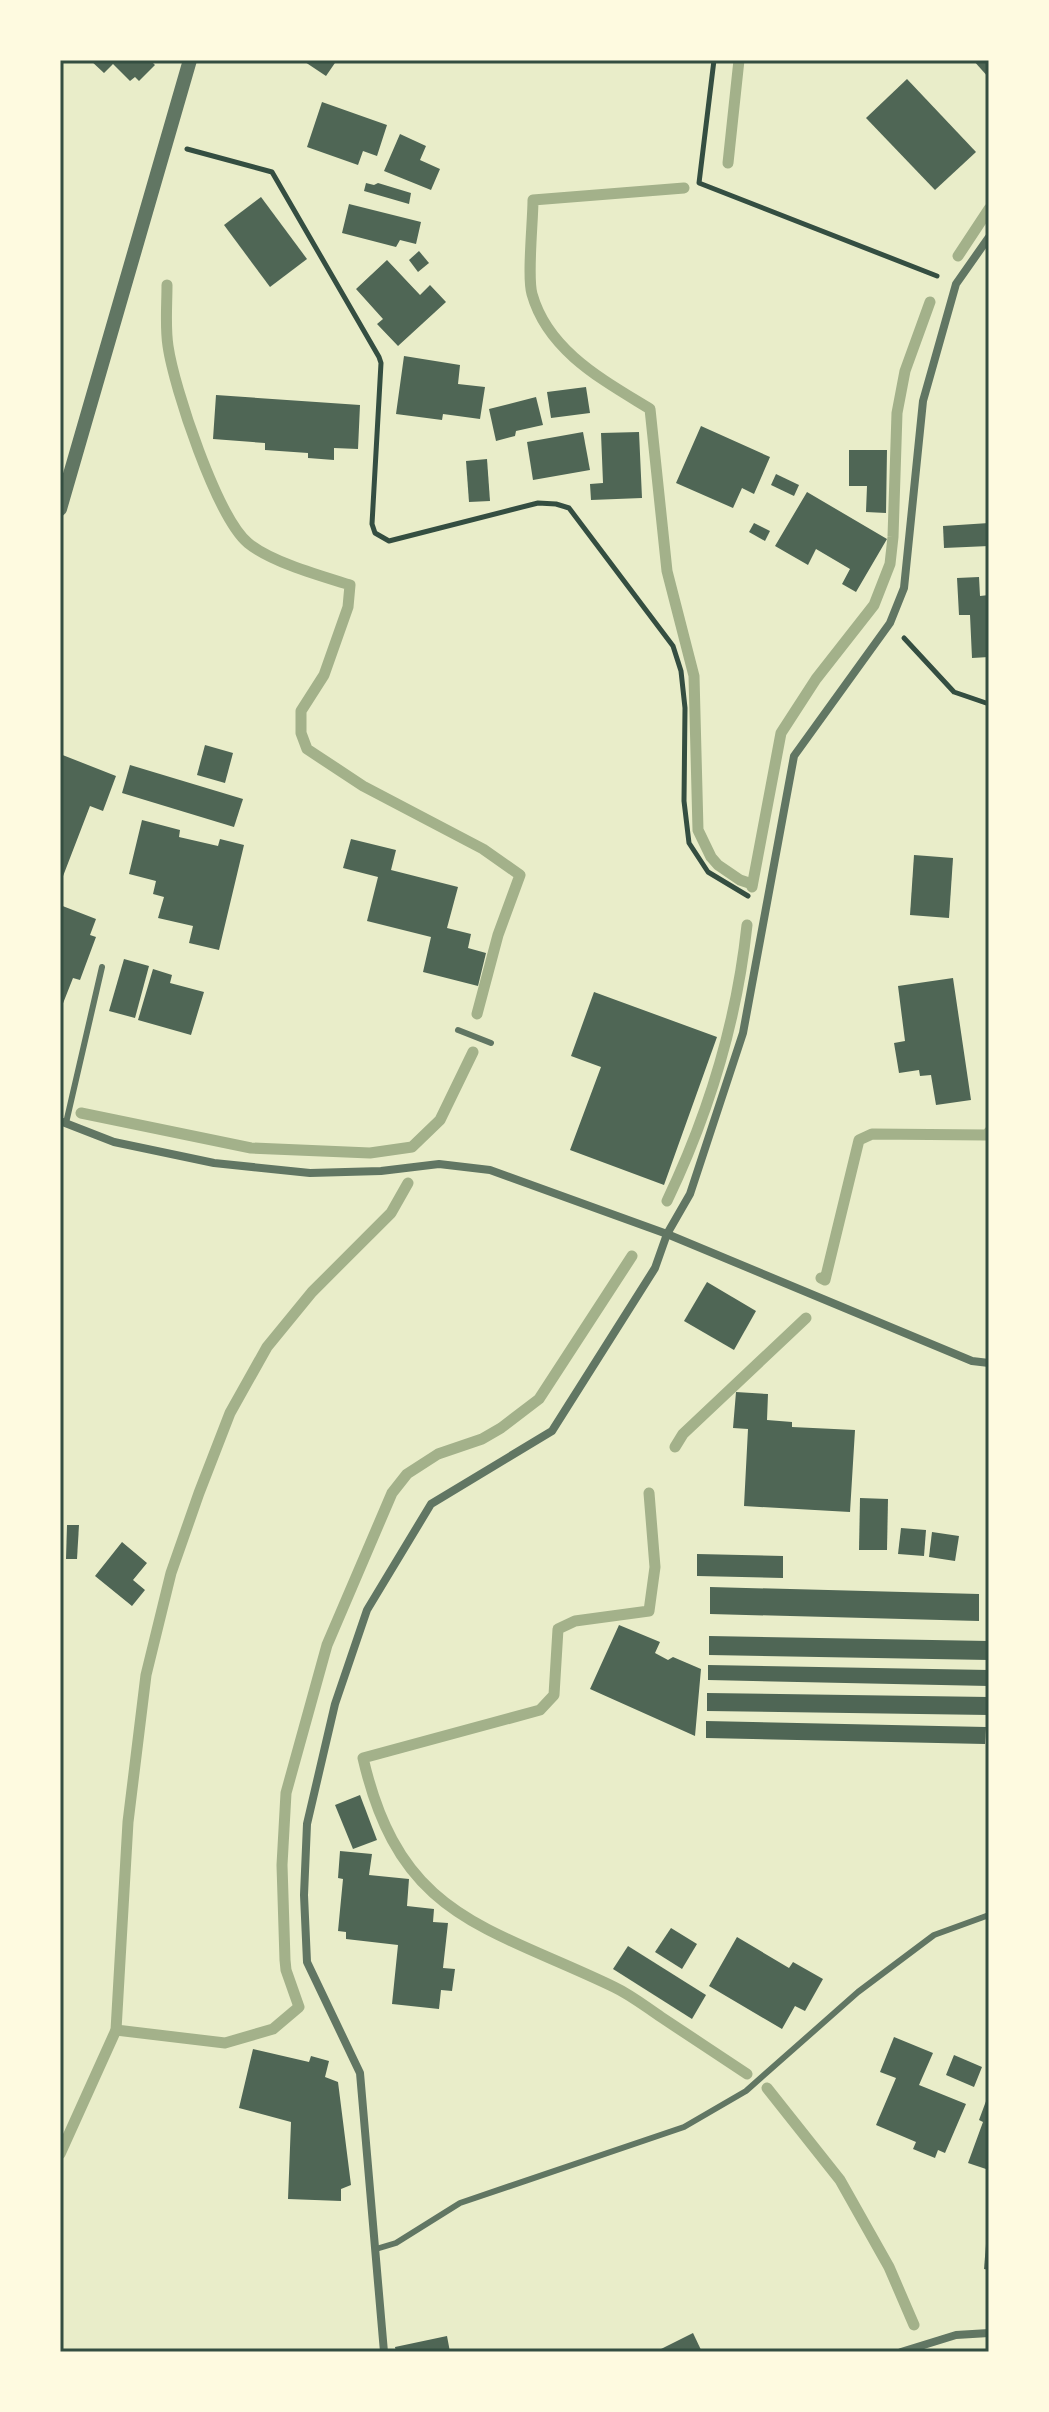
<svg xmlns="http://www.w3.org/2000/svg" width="1049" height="2412" viewBox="0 0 1049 2412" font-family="Overpass,sans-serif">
<rect width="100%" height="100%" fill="#e9edc9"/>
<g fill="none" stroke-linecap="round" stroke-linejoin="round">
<g stroke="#a3b18a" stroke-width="11">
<path d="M 728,163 L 739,60"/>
<path d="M 684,188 L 533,200 C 533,221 527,277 532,294 C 548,351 603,380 650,409 L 667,571 L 694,676 L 698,830 L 711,857 L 718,865 L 740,880 L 752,884"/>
<path d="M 958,256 L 989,209"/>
<path d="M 167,285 C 167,305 165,327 168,346 C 174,388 217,517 248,543 C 271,562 321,576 350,585 L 348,607 L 324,675 L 301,711 L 301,733 L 307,749 L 363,786 L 483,849 L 520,875 L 498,935 L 477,1014"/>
<path d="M 752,887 L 781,733 L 816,679 L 874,605 L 890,564 L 893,537 L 897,413 L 905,371 L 930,302"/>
<path d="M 81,1113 L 251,1148 L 370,1153 L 412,1147 L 440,1120 L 473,1052"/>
<path d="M 667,1201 C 708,1115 737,1020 747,925"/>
<path d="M 821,1278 L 825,1280 L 859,1140 L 872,1134 L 987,1135 L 989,1132"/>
<path d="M 675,1447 L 683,1434 L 806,1318"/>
<path d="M 649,1493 L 655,1567 L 649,1611 L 575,1621 L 558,1629 L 554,1695 L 540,1710 L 363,1758 C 400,1918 485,1925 614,1987 C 631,1995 646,2007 661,2017 C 690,2036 718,2055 747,2074"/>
<path d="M 116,2030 L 225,2043 L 273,2029 L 299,2007 L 286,1970 L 285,1960 L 282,1865 L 286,1793 L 327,1645 L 392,1493 L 407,1474 L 438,1454 L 482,1439 L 501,1428 L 539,1399 L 632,1256"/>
<path d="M 767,2088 L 840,2180 L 889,2267 L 914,2325"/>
<path d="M 60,2154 L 116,2030 L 128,1822 L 146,1675 L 171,1573 L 199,1493 L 230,1413 L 267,1347 L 312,1292 L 391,1213 L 408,1183"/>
</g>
</g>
<g fill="#4f6655">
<path d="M 90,60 L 150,60 L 155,65 L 139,81 L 135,77 L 130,81 L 113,64 L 104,73 Z"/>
<path d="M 302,60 L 337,60 L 326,76 Z"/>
<path d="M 973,60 L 989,60 L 989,78 Z"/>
<path d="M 907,79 L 976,152 L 935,190 L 866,118 Z"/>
<path d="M 322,102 L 387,125 L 377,156 L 363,151 L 358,165 L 307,147 Z"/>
<path d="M 400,134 L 426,146 L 420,160 L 440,169 L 431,190 L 384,171 Z"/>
<path d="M 366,183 L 374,185 L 378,183 L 411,193 L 409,204 L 364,191 Z"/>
<path d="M 261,197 L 307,259 L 270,287 L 224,225 Z"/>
<path d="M 349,204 L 421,222 L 416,244 L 400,240 L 396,247 L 342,233 Z"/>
<path d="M 419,251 L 429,263 L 418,272 L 409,260 Z"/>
<path d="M 387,260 L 420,295 L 430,285 L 446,302 L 398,346 L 377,324 L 383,319 L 356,289 Z"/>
<path d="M 404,356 L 460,365 L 458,384 L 485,387 L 480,419 L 443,414 L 442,420 L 396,414 Z"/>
<path d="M 586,387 L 590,413 L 551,418 L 547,392 Z"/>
<path d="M 216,395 L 360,405 L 358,449 L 334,448 L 334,460 L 308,458 L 308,453 L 265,450 L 265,443 L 213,439 Z"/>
<path d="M 536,397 L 543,425 L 516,431 L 515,436 L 496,441 L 489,409 Z"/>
<path d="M 701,426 L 770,457 L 754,494 L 742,488 L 733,508 L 676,483 Z"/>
<path d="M 583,432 L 590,470 L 533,480 L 527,442 Z"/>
<path d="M 639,432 L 642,498 L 591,500 L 590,484 L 603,483 L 601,433 Z"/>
<path d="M 849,450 L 887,450 L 886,513 L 866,512 L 867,486 L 849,486 Z"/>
<path d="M 487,459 L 490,501 L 469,502 L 466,461 Z"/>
<path d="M 776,474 L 799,485 L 794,496 L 771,485 Z"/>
<path d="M 807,492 L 887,539 L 856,592 L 842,584 L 850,569 L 816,549 L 808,565 L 775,546 Z"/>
<path d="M 754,523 L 770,531 L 765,541 L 749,532 Z"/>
<path d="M 989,523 L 989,546 L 944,548 L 943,526 Z"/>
<path d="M 979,577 L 980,596 L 989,595 L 989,657 L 972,658 L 970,615 L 959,615 L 957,578 Z"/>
<path d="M 205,745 L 233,753 L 225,783 L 197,775 Z"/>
<path d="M 60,754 L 116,776 L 103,811 L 90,806 L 60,884 Z"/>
<path d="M 130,765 L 243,799 L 234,827 L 122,793 Z"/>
<path d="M 142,820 L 180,830 L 179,837 L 218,846 L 220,839 L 244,845 L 219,950 L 189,943 L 193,926 L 158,918 L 164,897 L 153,894 L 156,881 L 129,874 Z"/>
<path d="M 351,839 L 396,850 L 391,870 L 458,887 L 447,928 L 471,934 L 468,948 L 486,953 L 478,986 L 423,972 L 431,937 L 367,921 L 378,877 L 343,868 Z"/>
<path d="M 914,855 L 953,858 L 949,918 L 910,915 Z"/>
<path d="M 60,905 L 96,919 L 90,935 L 96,937 L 80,980 L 73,978 L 60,1011 Z"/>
<path d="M 124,959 L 149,966 L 135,1018 L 109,1011 Z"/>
<path d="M 153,969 L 172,975 L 170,983 L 204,992 L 191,1035 L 138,1020 Z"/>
<path d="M 953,978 L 971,1100 L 936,1105 L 931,1075 L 920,1076 L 919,1070 L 899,1073 L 894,1043 L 905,1041 L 898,986 Z"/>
<path d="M 594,992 L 717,1037 L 664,1185 L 570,1150 L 601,1067 L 571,1056 Z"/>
<path d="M 707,1282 L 756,1311 L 734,1350 L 684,1321 Z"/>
<path d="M 736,1392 L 768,1394 L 767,1420 L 792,1422 L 792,1427 L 855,1430 L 850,1512 L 744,1506 L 748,1429 L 733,1428 Z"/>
<path d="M 860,1498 L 888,1499 L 887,1550 L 859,1550 Z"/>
<path d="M 67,1525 L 79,1525 L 77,1559 L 66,1559 Z"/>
<path d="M 901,1528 L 926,1530 L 924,1556 L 898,1554 Z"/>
<path d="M 932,1532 L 959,1536 L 955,1561 L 929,1557 Z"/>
<path d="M 122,1542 L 147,1563 L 133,1580 L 145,1590 L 132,1606 L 95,1576 Z"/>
<path d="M 697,1554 L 783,1556 L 783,1578 L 697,1576 Z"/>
<path d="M 710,1587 L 979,1594 L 979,1621 L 710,1614 Z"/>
<path d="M 619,1625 L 660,1642 L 655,1653 L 668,1660 L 673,1657 L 701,1669 L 695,1736 L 590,1689 Z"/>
<path d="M 709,1636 L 989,1641 L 989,1660 L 709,1655 Z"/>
<path d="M 708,1665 L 989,1670 L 989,1686 L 708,1680 Z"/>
<path d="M 707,1693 L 989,1697 L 989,1715 L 707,1711 Z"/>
<path d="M 706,1721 L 986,1727 L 985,1744 L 706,1738 Z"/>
<path d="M 360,1795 L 377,1840 L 353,1849 L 335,1805 Z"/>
<path d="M 340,1851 L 372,1854 L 369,1875 L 409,1879 L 407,1906 L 434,1909 L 433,1922 L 448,1923 L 443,1968 L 455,1969 L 452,1991 L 441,1990 L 439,2009 L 392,2004 L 398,1945 L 346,1939 L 346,1932 L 338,1931 L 343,1879 L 338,1878 Z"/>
<path d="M 671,1928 L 697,1944 L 682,1969 L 655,1952 Z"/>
<path d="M 737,1937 L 789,1968 L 793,1962 L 823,1979 L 805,2011 L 795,2006 L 782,2029 L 709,1986 Z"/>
<path d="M 628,1946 L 706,1995 L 692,2019 L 613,1969 Z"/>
<path d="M 894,2037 L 933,2053 L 919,2085 L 966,2104 L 945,2153 L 938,2150 L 935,2158 L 913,2149 L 916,2142 L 876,2125 L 896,2078 L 880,2072 Z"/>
<path d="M 253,2049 L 309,2062 L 311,2056 L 329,2061 L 325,2077 L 338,2082 L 351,2185 L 341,2189 L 341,2201 L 288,2199 L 291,2122 L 239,2108 Z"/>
<path d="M 954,2055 L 982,2067 L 974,2087 L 946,2075 Z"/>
<path d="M 989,2093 L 989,2170 L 968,2163 L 983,2122 L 979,2120 Z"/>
<path d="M 987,2232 L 989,2232 L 989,2270 L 984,2269 Z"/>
<path d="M 693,2333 L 702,2352 L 655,2352 Z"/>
<path d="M 447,2336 L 450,2352 L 396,2352 L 395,2347 Z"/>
</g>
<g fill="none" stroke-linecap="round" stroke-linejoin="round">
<g stroke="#344e41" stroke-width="5">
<path d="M 714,60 L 699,183 L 937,276"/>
<path d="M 187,149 L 272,172 L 379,357 L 381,363 L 372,524 L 375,533 L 389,541 L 538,503 L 556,504 L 569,508 L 673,646 L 681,671 L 685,708 L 684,801 L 689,843 L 708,872 L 748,896"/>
<path d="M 904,638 L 954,692 L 989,704"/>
</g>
<g stroke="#617663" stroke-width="6">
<path d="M 458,1030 L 491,1043"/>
<path d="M 66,1123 L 102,967"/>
<path d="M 376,2249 L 396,2243 L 460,2203 L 684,2127 L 746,2091 L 858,1992 L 934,1935 L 989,1915"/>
</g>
<g stroke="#617663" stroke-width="8">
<path d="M 60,1121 L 114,1142 L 214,1163 L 310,1173 L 381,1171 L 439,1164 L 490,1170 L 667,1234 L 972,1361 L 989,1363"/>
<path d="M 384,2352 L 360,2073 L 307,1962 L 304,1895 L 307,1824 L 335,1704 L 367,1610 L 431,1504 L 552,1431 L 655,1268 L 667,1234 L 690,1194 L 743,1033 L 794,756 L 890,623 L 904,588 L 923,401 L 956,284 L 989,237"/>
<path d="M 901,2352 L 956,2335 L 989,2333"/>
</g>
<path stroke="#617663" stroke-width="14" d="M 60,509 L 190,60"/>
</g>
<rect width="1049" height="2412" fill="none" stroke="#fefae0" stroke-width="124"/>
<rect x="62" y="62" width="925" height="2288" fill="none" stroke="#344e41" stroke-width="3"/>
</svg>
